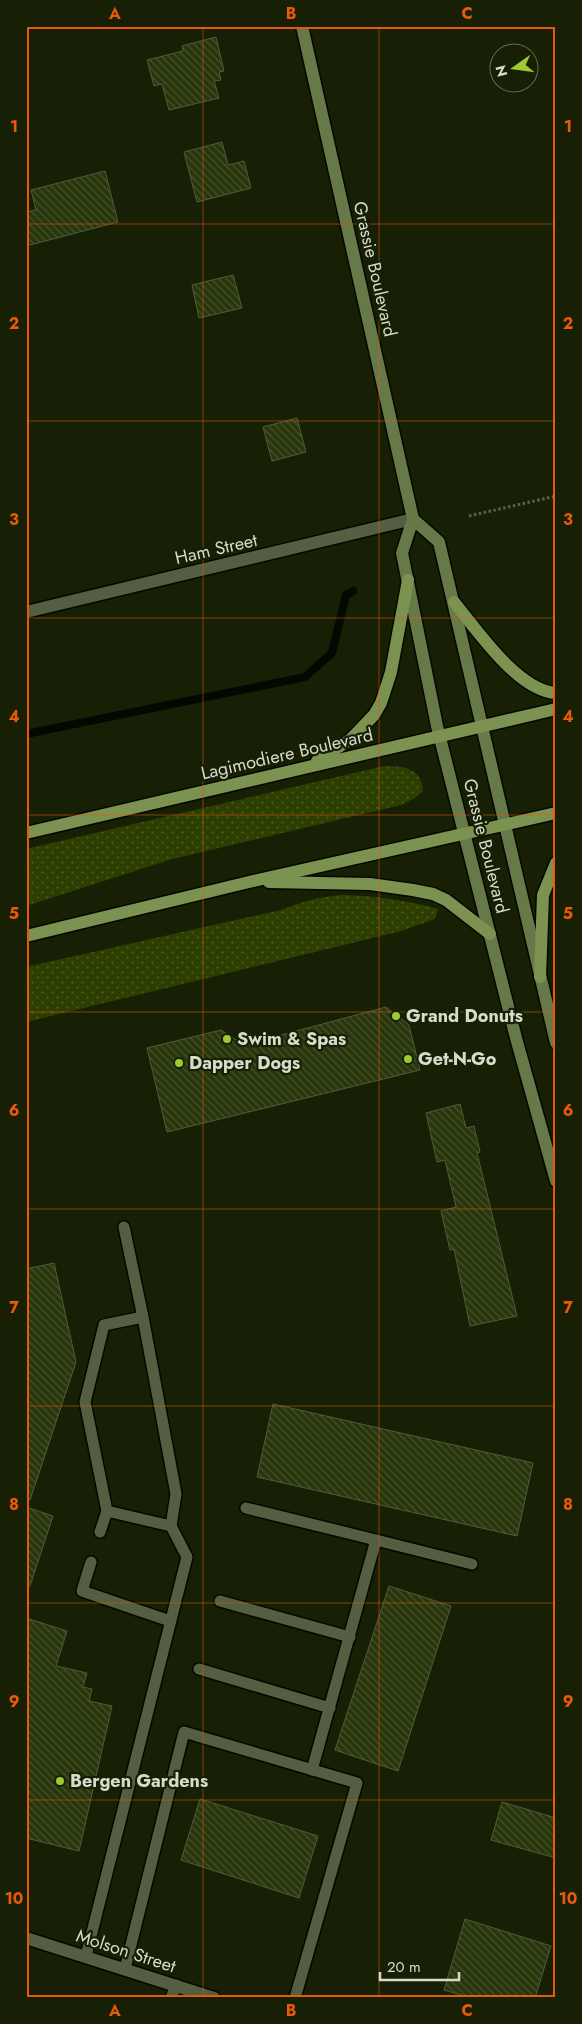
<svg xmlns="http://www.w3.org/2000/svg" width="582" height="2024" viewBox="0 0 582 2024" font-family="Jost,sans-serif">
<defs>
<pattern id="grass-dots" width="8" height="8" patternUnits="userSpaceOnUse" patternTransform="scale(1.25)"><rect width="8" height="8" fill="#2d3f00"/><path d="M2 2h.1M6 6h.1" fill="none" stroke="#4b5a24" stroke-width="1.8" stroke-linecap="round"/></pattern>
<pattern id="building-back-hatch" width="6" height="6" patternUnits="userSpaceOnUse" patternTransform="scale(1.25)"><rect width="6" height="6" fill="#28360b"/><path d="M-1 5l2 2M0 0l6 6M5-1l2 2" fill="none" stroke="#46522d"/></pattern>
</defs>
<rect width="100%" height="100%" fill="#172004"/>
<g fill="url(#grass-dots)">
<path d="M 384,766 C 404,766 422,768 423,791 L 415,798 L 401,805 L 172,859 L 26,906 L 26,849 Z"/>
<path d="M 342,895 C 375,896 406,900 438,909 L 435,919 L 401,931 L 26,1022 L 26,967 L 281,910 C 301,902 319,897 342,895 Z"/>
</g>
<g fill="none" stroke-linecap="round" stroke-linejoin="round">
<path stroke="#030800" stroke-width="8" d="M 26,734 L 305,677 L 332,653 L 346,595 L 353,591"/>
</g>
<g fill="url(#building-back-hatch)" stroke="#505c3d">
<path d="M 216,37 L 224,71 L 219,72 L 221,80 L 214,81 L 219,98 L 169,110 L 162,84 L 154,86 L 147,60 L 183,51 L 182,46 Z"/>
<path d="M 222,142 L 228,165 L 244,161 L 251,188 L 197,202 L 184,152 Z"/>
<path d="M 105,171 L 118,222 L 26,246 L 26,212 L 36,210 L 31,190 Z"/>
<path d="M 233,275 L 242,308 L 199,318 L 192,285 Z"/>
<path d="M 297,418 L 306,452 L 272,461 L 263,427 Z"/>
<path d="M 386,1007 L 409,1025 L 420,1070 L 167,1132 L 147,1048 L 221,1030 L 244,1045 Z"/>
<path d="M 460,1104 L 466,1128 L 474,1126 L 480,1152 L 477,1153 L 517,1316 L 470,1326 L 454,1249 L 450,1250 L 441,1211 L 456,1207 L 445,1160 L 437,1162 L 426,1113 Z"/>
<path d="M 54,1263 L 76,1362 L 30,1500 L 26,1499 L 26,1269 Z"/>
<path d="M 273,1404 L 533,1463 L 517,1536 L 257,1477 Z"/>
<path d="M 26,1507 L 53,1516 L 30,1586 L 26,1586 Z"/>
<path d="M 389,1586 L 451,1606 L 398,1771 L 335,1750 Z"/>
<path d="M 26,1618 L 67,1631 L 56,1666 L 87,1673 L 83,1687 L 92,1689 L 89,1701 L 112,1706 L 79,1851 L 26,1838 Z"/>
<path d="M 200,1799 L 318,1836 L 299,1898 L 181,1860 Z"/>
<path d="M 502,1802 L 556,1818 L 556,1858 L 491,1840 Z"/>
<path d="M 465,1919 L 551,1946 L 535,1998 L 471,1998 L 444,1990 Z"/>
</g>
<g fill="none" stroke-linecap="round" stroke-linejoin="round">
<g stroke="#040900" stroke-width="14">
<g id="lane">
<path d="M 143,1317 L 176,1494 L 171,1526"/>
<path d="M 246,1508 L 376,1540 L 312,1770"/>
<path d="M 100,1532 L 107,1511"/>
<path d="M 376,1540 L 472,1564"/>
<path d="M 91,1562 L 82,1591 L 170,1621"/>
<path d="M 220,1601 L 350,1637"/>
<path d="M 199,1669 L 330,1708"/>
<path d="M 86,1956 L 187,1557 L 171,1526 L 107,1511 L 85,1402 L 104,1325 L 143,1317 L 124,1227"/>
<path d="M 125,1969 L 184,1732 L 357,1783 L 295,1998"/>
<path d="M 171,1998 L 176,1985"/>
</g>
</g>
<g stroke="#040900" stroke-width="15">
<g id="street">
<path d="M 26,612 L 413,519"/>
<path d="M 26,1938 L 214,1998"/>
</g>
</g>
<g stroke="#040900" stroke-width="15">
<g id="secondary">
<path d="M 302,26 L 413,519 L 402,553 L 437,726 L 516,1038 L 556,1181"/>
<path d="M 413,519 L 439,542 L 556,1043"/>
</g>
</g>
<g stroke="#040900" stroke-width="15">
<g id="primary">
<path d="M 454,602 C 477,630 518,691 556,693"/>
<path d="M 317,761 L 351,739 L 374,715 L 381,703 L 391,672 L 408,580"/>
<path d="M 26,833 L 556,709"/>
<path d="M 269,882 L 370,884 L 413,890 L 433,894 L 446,900 L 490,934"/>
<path d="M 26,936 L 249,882 L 556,813"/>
<path d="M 540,977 L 543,895 L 556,863"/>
</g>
</g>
<path stroke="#5a624a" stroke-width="3" stroke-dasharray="2.5 2.5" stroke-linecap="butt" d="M 469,516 L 556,496"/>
<use href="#lane" stroke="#535f40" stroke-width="11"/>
<use href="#street" stroke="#535f40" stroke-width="12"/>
<use href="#secondary" stroke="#677849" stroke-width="12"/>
<use href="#primary" stroke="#7b9251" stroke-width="12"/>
</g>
<path fill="none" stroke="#e8590c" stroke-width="1" stroke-opacity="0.55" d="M 203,26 L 203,1998M 379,26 L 379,1998M 26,224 L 556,224M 26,421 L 556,421M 26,618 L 556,618M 26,815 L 556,815M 26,1012 L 556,1012M 26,1209 L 556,1209M 26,1406 L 556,1406M 26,1603 L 556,1603M 26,1800 L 556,1800"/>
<g fill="#9cca32" stroke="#172004" stroke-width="2">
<circle cx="396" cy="1016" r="5"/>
<circle cx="227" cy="1039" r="5"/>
<circle cx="408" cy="1059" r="5"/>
<circle cx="179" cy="1063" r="5"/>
<circle cx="60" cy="1781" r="5"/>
</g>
<g text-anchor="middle" stroke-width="4.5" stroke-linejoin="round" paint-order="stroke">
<g font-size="18" fill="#d5dccb" stroke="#172004">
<text transform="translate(375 269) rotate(77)" y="6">Grassie Boulevard</text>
<text transform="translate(216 549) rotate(-13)" y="6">Ham Street</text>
<text transform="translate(287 754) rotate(-13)" y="6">Lagimodiere Boulevard</text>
<text transform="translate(486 846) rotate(76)" y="6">Grassie Boulevard</text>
<text transform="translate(126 1951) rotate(18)" y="6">Molson Street</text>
</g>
<g font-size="18" font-weight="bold" fill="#d5dccb" stroke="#172004" text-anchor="start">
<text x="406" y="1022">Grand Donuts</text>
<text x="237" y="1045">Swim &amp; Spas</text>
<text x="418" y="1065">Get-N-Go</text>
<text x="189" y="1069">Dapper Dogs</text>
<text x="70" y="1787">Bergen Gardens</text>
</g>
</g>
<rect width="582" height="2024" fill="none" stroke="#172004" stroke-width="55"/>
<g transform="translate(514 68) rotate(256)"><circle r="24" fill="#172004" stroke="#636b54"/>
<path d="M0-4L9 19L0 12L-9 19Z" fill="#9cca32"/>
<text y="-8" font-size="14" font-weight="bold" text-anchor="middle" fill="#d5dccb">N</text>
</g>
<path d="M380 1972v8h79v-8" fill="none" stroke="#d5dccb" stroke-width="2.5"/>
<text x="387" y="1972" font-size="15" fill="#d5dccb" stroke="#172004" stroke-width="4" paint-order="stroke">20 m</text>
<rect x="28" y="28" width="526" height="1968" fill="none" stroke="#e8590c" stroke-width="2"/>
<g font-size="16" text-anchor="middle" font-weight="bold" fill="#e8590c">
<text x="115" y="19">A</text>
<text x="291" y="19">B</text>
<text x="467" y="19">C</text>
<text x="14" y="132">1</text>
<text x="568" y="132">1</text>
<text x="14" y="329">2</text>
<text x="568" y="329">2</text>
<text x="14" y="525">3</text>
<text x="568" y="525">3</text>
<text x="14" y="722">4</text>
<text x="568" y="722">4</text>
<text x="14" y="919">5</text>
<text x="568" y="919">5</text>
<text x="14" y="1116">6</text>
<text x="568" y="1116">6</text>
<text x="14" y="1313">7</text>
<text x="568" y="1313">7</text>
<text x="14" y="1510">8</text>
<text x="568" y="1510">8</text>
<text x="14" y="1707">9</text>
<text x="568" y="1707">9</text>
<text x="14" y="1904">10</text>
<text x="568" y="1904">10</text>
<text x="115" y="2016">A</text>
<text x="291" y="2016">B</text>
<text x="467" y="2016">C</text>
</g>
</svg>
